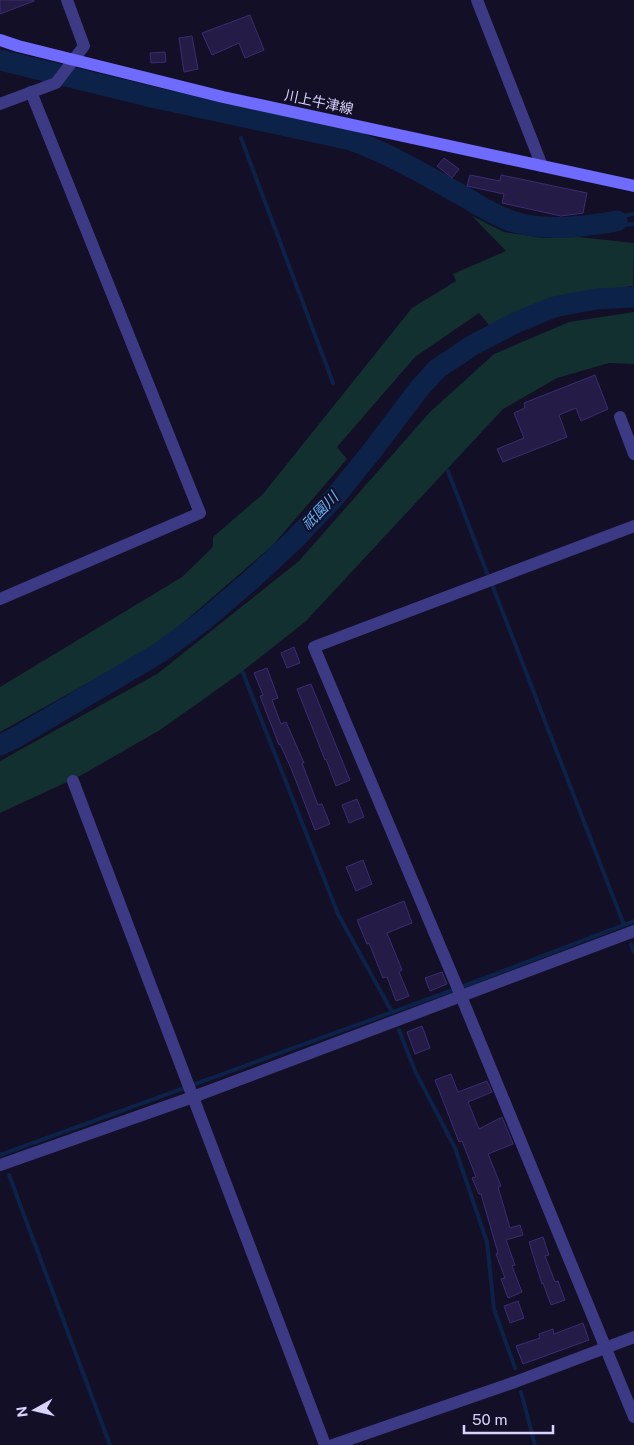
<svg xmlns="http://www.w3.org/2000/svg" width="634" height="1445" viewBox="0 0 634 1445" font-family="'Public Sans','Noto Sans JP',sans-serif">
<rect width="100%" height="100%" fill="#130f26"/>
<g fill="#12302f">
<path d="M 472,216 L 504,232 L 543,238 L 578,237 L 634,243 L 633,286 L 568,294 L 489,325 L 479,313 L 415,357 L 337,447 L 347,459 L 273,545 L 161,642 L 0,732 L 0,687 L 182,577 L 213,547 L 213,537 L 263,494 L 412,308 L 456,281 L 453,274 L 506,251 Z"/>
<path d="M 634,312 L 634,364 L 609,363 L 557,378 L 503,409 L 306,621 L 239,674 L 160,730 L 80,776 L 0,813 L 0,761 L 157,674 L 299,561 L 429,413 L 494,354 L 569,322 Z"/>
</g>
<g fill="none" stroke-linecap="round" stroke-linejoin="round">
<g stroke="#0c2248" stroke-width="4">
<path d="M 241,138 L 333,383"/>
<path d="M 634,214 L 622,216 L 617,221 L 623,225 L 634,224"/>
<path d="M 448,471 L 487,573"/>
<path d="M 493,587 L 624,925"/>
<path d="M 243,673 L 338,914 L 392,1012"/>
<path d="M 631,944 L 634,952"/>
<path d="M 399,1030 L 415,1071 L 455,1148 L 487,1242 L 494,1309 L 515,1368"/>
<path d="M 0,1155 L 464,986 L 634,921"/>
<path d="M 9,1175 L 110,1445"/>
<path d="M 521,1392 L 535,1445"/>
</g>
<g stroke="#0c2248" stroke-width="21">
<path d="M 0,60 L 156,98 L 351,140 C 391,154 427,176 463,196 C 479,205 494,215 511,221 C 545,232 582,227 617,221"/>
<path d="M 0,745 L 15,738 L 159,653 L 203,621 L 251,580 L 295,539 L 334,498 L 372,451 L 418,390 L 437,369 L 473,345 L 515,323 L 554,307 L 596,299 L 634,297"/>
</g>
</g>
<g fill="#241b47" stroke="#3b2d73">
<path d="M 0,0 L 34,0 L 34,1 L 0,14 Z"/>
<path d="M 250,15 L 264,50 L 245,58 L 239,43 L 212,55 L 202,33 Z"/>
<path d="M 192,36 L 198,69 L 184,72 L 179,38 Z"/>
<path d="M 165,52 L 166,62 L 151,63 L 150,53 Z"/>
<path d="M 444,158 L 459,169 L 452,178 L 437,166 Z"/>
<path d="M 470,175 L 500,181 L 501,175 L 587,193 L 583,213 L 561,216 L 502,203 L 504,194 L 467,186 Z"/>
<path d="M 595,375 L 608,409 L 581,421 L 576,408 L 559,415 L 567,437 L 503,462 L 497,449 L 524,438 L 514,413 L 525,408 L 524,403 Z"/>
<path d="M 294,647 L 300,663 L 287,668 L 281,653 Z"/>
<path d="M 267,668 L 278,698 L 272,700 L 281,724 L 286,722 L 304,763 L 302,763 L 318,805 L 322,804 L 330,824 L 315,830 L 291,768 L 280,744 L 279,745 L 260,696 L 263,695 L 254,673 Z"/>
<path d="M 311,684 L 350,780 L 336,786 L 326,759 L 325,760 L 297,689 Z"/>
<path d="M 357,799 L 364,817 L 349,823 L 342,805 Z"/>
<path d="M 363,860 L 372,884 L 356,891 L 346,867 Z"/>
<path d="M 404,901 L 412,923 L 387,933 L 402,970 L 399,972 L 409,996 L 396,1001 L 387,977 L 383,978 L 369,943 L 367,944 L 357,920 Z"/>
<path d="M 442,972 L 447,984 L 430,991 L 425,978 Z"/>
<path d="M 422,1026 L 430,1048 L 415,1054 L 407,1032 Z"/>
<path d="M 451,1074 L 458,1092 L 487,1081 L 492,1092 L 468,1102 L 479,1129 L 502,1117 L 513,1144 L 488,1154 L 501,1186 L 498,1187 L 510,1228 L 520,1225 L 523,1235 L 506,1240 L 515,1265 L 512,1266 L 522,1292 L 508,1298 L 501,1279 L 505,1278 L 496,1254 L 498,1253 L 481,1194 L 479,1194 L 472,1178 L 476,1177 L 462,1141 L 459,1142 L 435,1080 Z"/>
<path d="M 543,1237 L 549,1255 L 545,1256 L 555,1282 L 558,1281 L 565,1300 L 551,1305 L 543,1283 L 542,1284 L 529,1242 Z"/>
<path d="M 518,1301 L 524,1318 L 510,1323 L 504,1306 Z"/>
<path d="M 583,1323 L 589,1340 L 523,1364 L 516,1346 L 540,1338 L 539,1334 L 553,1329 L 554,1334 Z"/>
</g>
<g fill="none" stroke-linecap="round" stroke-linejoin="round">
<g stroke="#3d3a85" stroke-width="12">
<path d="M 477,0 L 542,166"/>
<path d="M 0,104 L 56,83 L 84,46 L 67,0"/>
<path d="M 620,417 L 634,454"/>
<path d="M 634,526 L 314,647 L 461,996 L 634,1417"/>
<path d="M 0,599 L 200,513 L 31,92"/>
<path d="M 73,781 L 325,1445"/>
<path d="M 0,1165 L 193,1097 L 634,931"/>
<path d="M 333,1445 L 515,1382 L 634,1337"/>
</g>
<path stroke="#6f6bff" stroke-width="12" d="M 0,40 L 18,46 L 223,97 L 634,186"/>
</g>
<g text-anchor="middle" stroke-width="4" stroke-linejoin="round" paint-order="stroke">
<g font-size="14" fill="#d9d4ff" stroke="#130f26">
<text transform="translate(319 102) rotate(12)" y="5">川上牛津線</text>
</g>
<g font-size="15" font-style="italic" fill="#62b6ff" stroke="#130f26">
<text transform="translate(320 511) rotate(-46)" y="5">祇園川</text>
</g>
</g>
<g transform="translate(35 1410) rotate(262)" stroke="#130f26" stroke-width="4" paint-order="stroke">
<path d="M0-4L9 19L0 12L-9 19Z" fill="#d9d4ff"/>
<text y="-8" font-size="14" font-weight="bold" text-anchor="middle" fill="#d9d4ff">N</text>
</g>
<path d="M464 1425v8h89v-8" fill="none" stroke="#d9d4ff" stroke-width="2.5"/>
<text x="472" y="1425" font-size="15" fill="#d9d4ff" stroke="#130f26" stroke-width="4" paint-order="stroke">50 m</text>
</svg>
